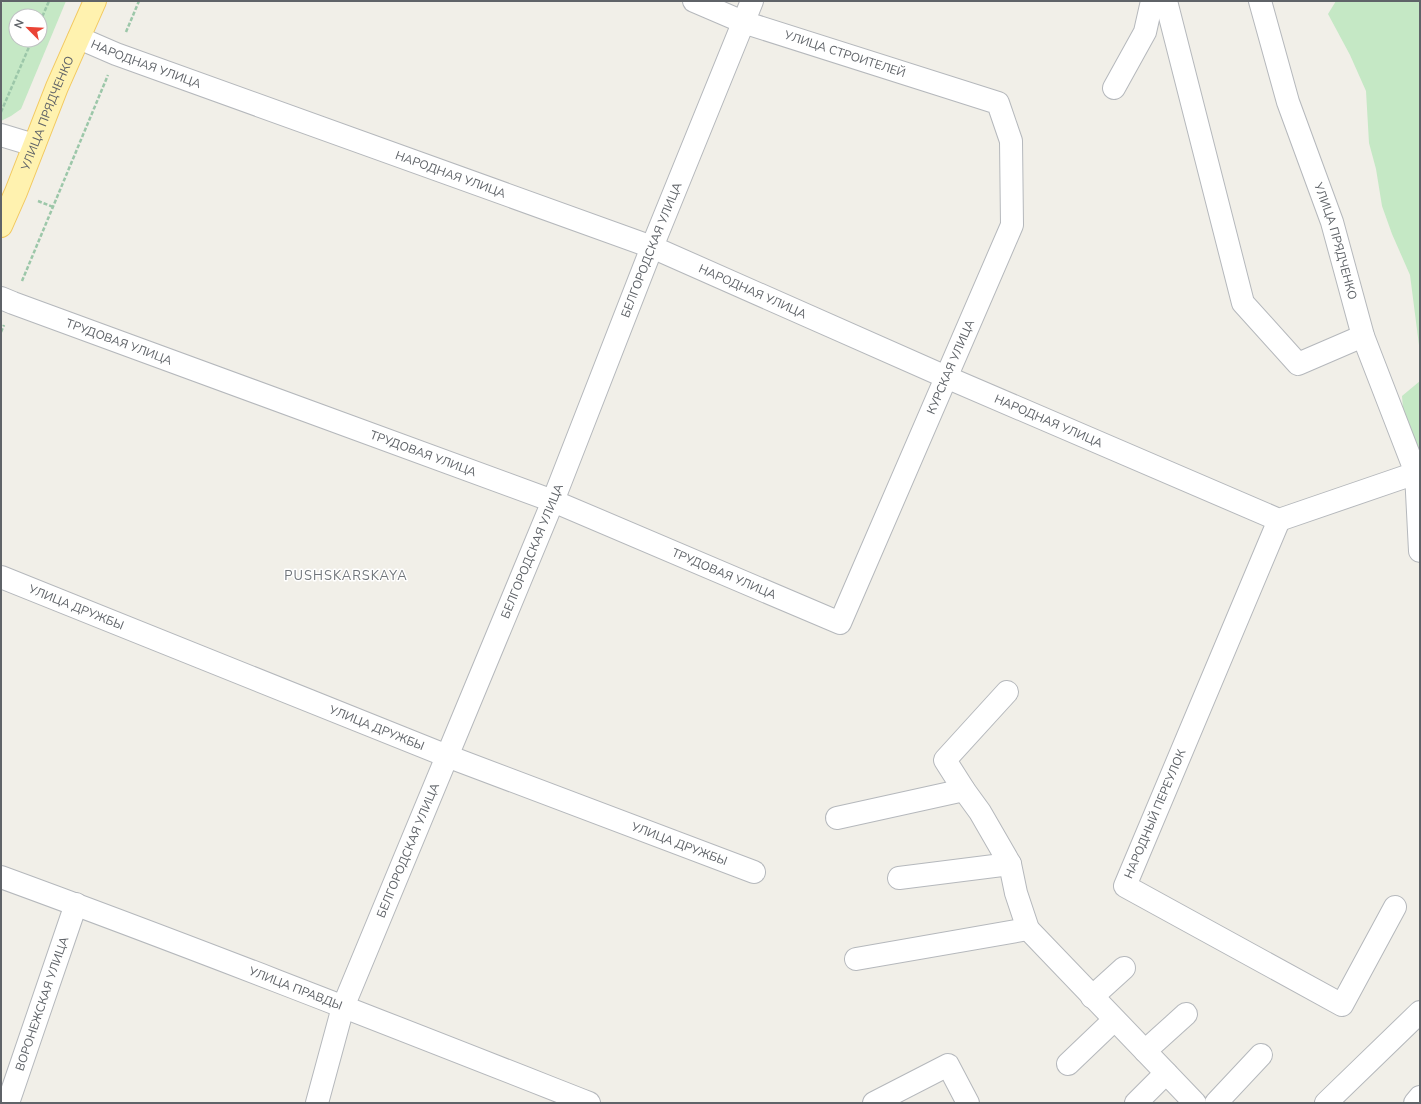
<svg xmlns="http://www.w3.org/2000/svg" width="1421" height="1104" viewBox="0 0 1421 1104" font-family="'Nunito Sans',sans-serif">
<rect width="100%" height="100%" fill="#f1efe8"/>
<g fill="#c5e8c5" fill-rule="evenodd">
<path d="M 3,1 L 66,1 L 21,109 L 11,116 L 1,121 L 1,7 ZM 16,16 L 40,16 L 40,40 L 16,40 Z"/>
<path d="M 1336,1 L 1420,1 L 1420,353 L 1410,275 L 1392,234 L 1382,206 L 1376,169 L 1369,143 L 1366,91 L 1350,55 L 1328,14 Z"/>
<path d="M 1420,381 L 1420,466 L 1404,422 L 1402,396 Z"/>
</g>
<g fill="none" stroke-linecap="round" stroke-linejoin="round">
<g stroke="#b5b8bc" stroke-width="24">
<g id="minor">
<path d="M 1166,1 L 1243,303 L 1298,364 L 1363,336"/>
<path id="s1" d="M 1260,1 L 1288,102 L 1332,222 L 1363,336 L 1416,473 L 1420,478"/>
<path id="s2" d="M 79,38 L 116,54 L 652,247 L 946,377 L 1279,520 L 1416,473 L 1420,551"/>
<path d="M 1114,88 L 1145,32 L 1152,1"/>
<path d="M 1,135 L 34,145"/>
<path id="s3" d="M 1,298 L 13,303 L 553,501 L 840,623 L 1012,225 L 1011,141 L 998,103 L 743,22 L 694,1"/>
<path d="M 1279,520 L 1125,886 L 1342,1005 L 1395,907"/>
<path id="s4" d="M 1,577 L 447,756 L 754,872"/>
<path d="M 1007,692 L 945,760 L 964,790 L 980,812 L 1010,864 L 1016,893 L 1028,929 L 1195,1103"/>
<path d="M 837,818 L 964,790"/>
<path id="s5" d="M 1,877 C 198,949 393,1026 589,1103"/>
<path d="M 899,878 L 1010,864"/>
<path d="M 856,959 L 1028,929"/>
<path d="M 1092,997 L 1124,968"/>
<path d="M 1145,1051 L 1186,1014"/>
<path d="M 1068,1064 L 1114,1020"/>
<path id="s6" d="M 8,1103 L 76,904"/>
<path id="s7" d="M 317,1103 L 343,1007 L 553,501 L 652,247 L 752,1"/>
<path d="M 874,1103 L 948,1065 L 968,1103"/>
<path d="M 1136,1103 L 1166,1073"/>
<path d="M 1216,1103 L 1261,1055"/>
<path d="M 1326,1103 L 1420,1012"/>
<path d="M 1415,1103 L 1420,1097"/>
</g>
</g>
<g stroke="#f2c960" stroke-width="24">
<g id="major">
<path id="s8" d="M 1,226 L 16,192 L 57,87 L 95,1"/>
</g>
</g>
<g stroke="#9cc7a9" stroke-width="2.5" stroke-dasharray="4 2" stroke-linecap="butt">
<path d="M 40,22 L 49,1"/>
<path d="M 126,32 L 139,1"/>
<path d="M 1,112 L 32,40"/>
<path d="M 38,201 L 53,207"/>
<path d="M 22,281 L 108,75"/>
<path d="M 1,332 L 4,325"/>
</g>
<use href="#minor" stroke="#fff" stroke-width="22"/>
<use href="#major" stroke="#fff2af" stroke-width="22"/>
</g>
<g text-anchor="middle" stroke-width="3" stroke-linejoin="round" paint-order="stroke">
<g font-size="12" fill="#5f6368" stroke="#fff">
<text transform="translate(845 54) rotate(18)" y="4">УЛИЦА СТРОИТЕЛЕЙ</text>
<text dy="4" stroke="none"><textPath href="#s2" startOffset="72">НАРОДНАЯ УЛИЦА</textPath></text>
<text dy="4" stroke="none"><textPath href="#s8" startOffset="122">УЛИЦА ПРЯДЧЕНКО</textPath></text>
<text dy="4" stroke="none"><textPath href="#s2" startOffset="396">НАРОДНАЯ УЛИЦА</textPath></text>
<text dy="4" stroke="none"><textPath href="#s1" startOffset="252">УЛИЦА ПРЯДЧЕНКО</textPath></text>
<text dy="4" stroke="none"><textPath href="#s7" startOffset="917">БЕЛГОРОДСКАЯ УЛИЦА</textPath></text>
<text dy="4" stroke="none"><textPath href="#s2" startOffset="720">НАРОДНАЯ УЛИЦА</textPath></text>
<text dy="4" stroke="none"><textPath href="#s3" startOffset="126">ТРУДОВАЯ УЛИЦА</textPath></text>
<text dy="4" stroke="none"><textPath href="#s3" startOffset="1179">КУРСКАЯ УЛИЦА</textPath></text>
<text dy="4" stroke="none"><textPath href="#s2" startOffset="1043">НАРОДНАЯ УЛИЦА</textPath></text>
<text dy="4" stroke="none"><textPath href="#s3" startOffset="450">ТРУДОВАЯ УЛИЦА</textPath></text>
<text dy="4" stroke="none"><textPath href="#s7" startOffset="593">БЕЛГОРОДСКАЯ УЛИЦА</textPath></text>
<text dy="4" stroke="none"><textPath href="#s3" startOffset="774">ТРУДОВАЯ УЛИЦА</textPath></text>
<text dy="4" stroke="none"><textPath href="#s4" startOffset="81">УЛИЦА ДРУЖБЫ</textPath></text>
<text dy="4" stroke="none"><textPath href="#s4" startOffset="405">УЛИЦА ДРУЖБЫ</textPath></text>
<text transform="translate(1155 814) rotate(-67)" y="4">НАРОДНЫЙ ПЕРЕУЛОК</text>
<text dy="4" stroke="none"><textPath href="#s4" startOffset="729">УЛИЦА ДРУЖБЫ</textPath></text>
<text dy="4" stroke="none"><textPath href="#s7" startOffset="269">БЕЛГОРОДСКАЯ УЛИЦА</textPath></text>
<text dy="4" stroke="none"><textPath href="#s5" startOffset="315">УЛИЦА ПРАВДЫ</textPath></text>
<text dy="4" stroke="none"><textPath href="#s6" startOffset="105">ВОРОНЕЖСКАЯ УЛИЦА</textPath></text>
</g>
<g font-size="13" letter-spacing="1" fill="#70757a" stroke="#fff">
<text x="346" y="580">PUSHSKARSKAYA</text>
</g>
</g>
<rect width="1421" height="1104" fill="none" stroke="#5f6368" stroke-width="4"/>
<g transform="translate(28 28) rotate(294)"><circle r="19" fill="#ffffff" stroke="#bfc1c3"/>
<path d="M0-3L7 15L0 10L-7 15Z" fill="#ea4335"/>
<text y="-6" font-size="11" font-weight="bold" text-anchor="middle" fill="#5f6368">N</text>
</g>
</svg>
